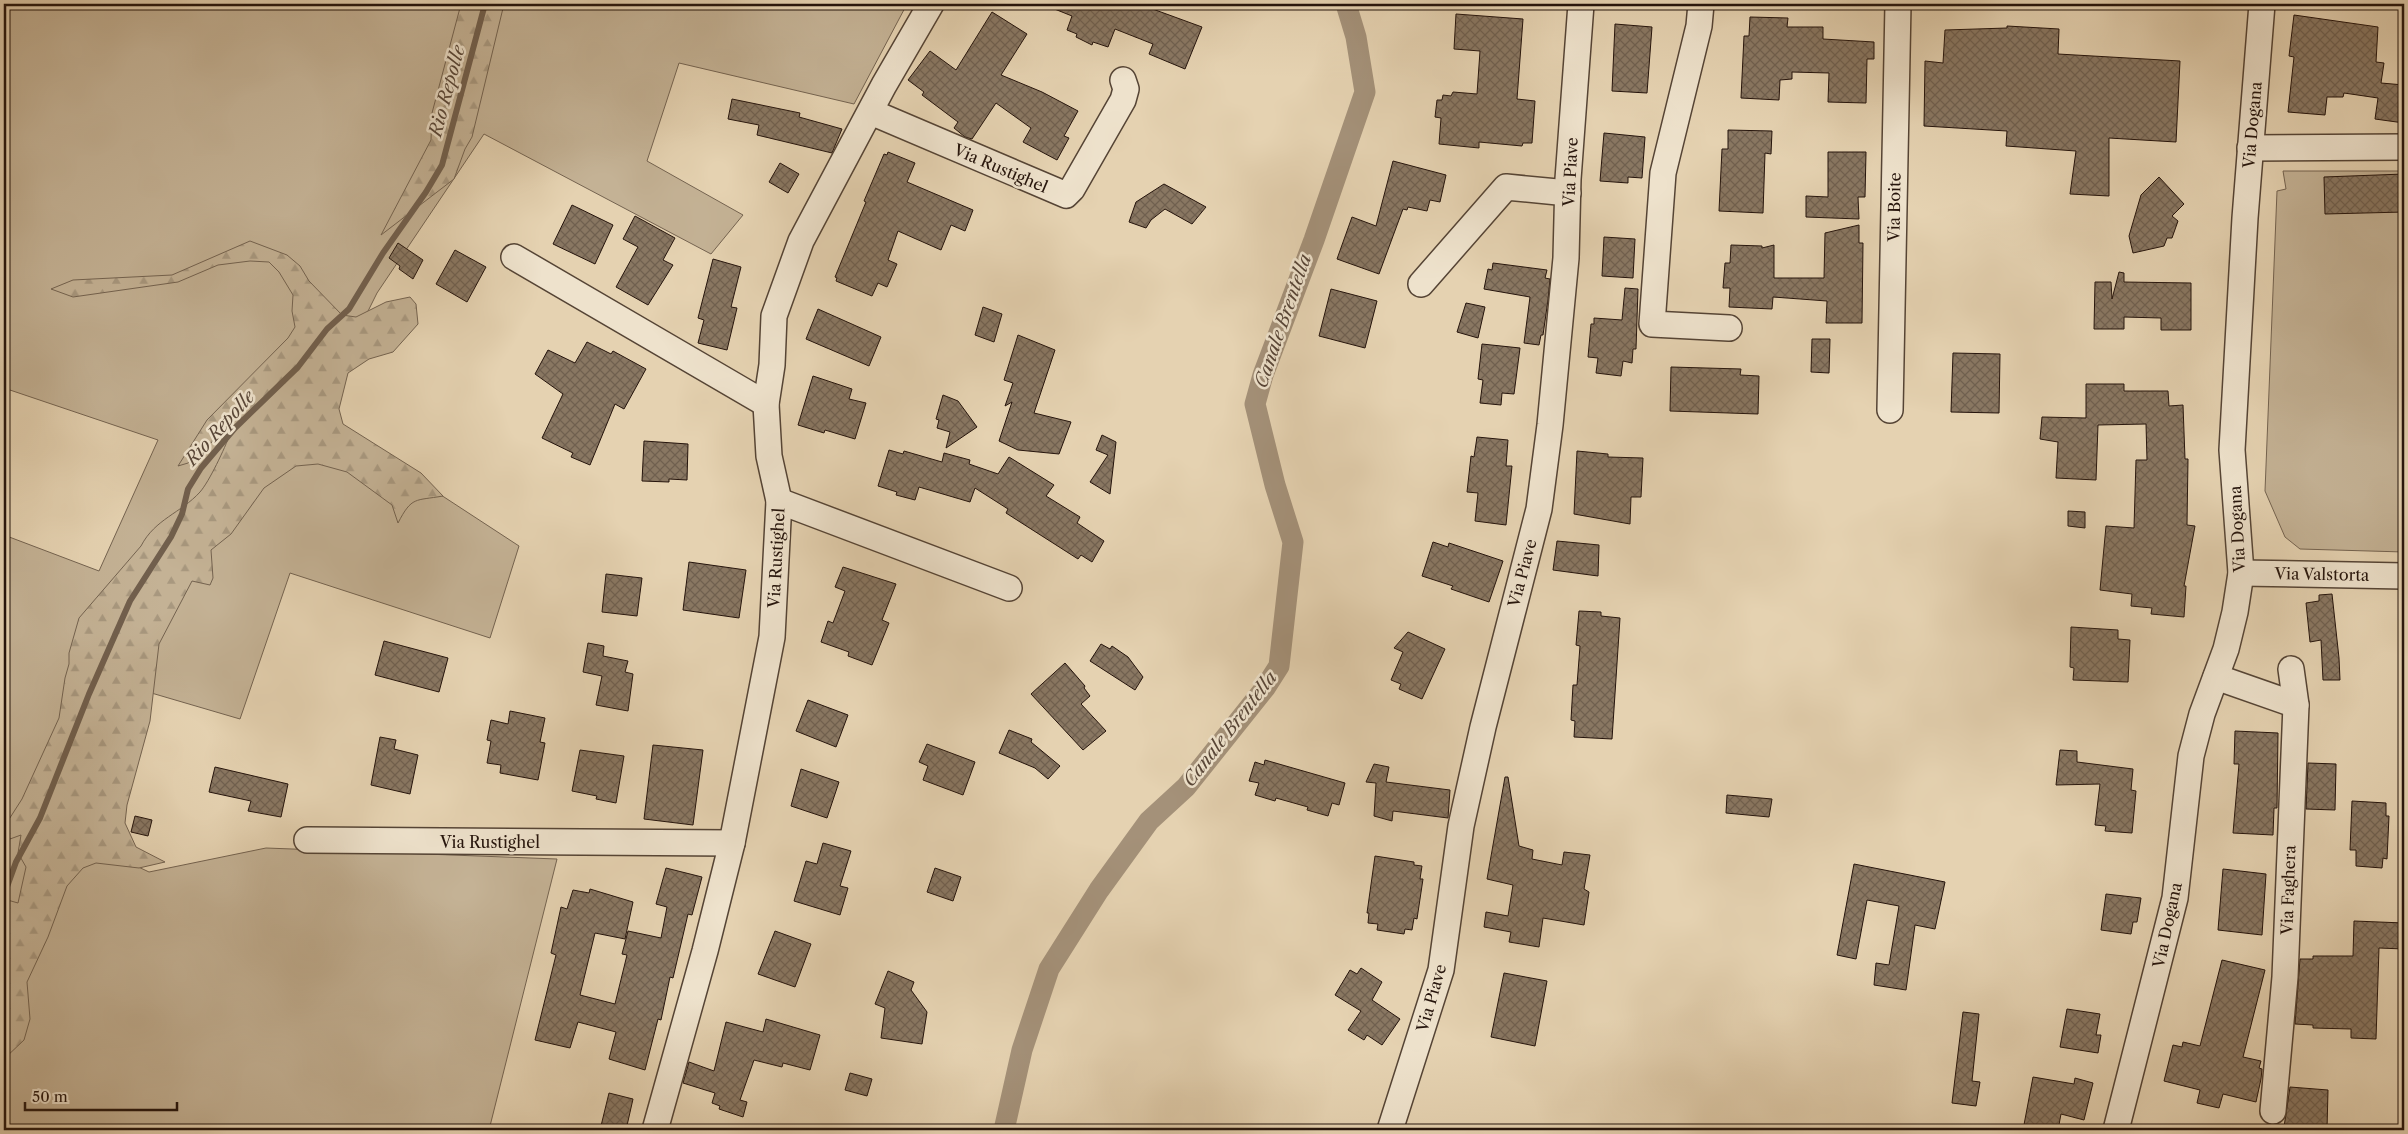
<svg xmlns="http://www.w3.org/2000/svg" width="2408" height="1134" viewBox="0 0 2408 1134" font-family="'Libre Caslon Text',serif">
<defs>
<pattern id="forest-firs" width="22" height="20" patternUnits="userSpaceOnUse" patternTransform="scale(1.25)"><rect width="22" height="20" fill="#c4b295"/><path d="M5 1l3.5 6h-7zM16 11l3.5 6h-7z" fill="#a8987f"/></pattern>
<pattern id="building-cross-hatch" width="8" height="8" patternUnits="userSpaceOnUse" patternTransform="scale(1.25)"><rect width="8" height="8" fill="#897762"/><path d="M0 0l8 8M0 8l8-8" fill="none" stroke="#70604f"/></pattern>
</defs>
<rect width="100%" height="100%" fill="#e5d2b1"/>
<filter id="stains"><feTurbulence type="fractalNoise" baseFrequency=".004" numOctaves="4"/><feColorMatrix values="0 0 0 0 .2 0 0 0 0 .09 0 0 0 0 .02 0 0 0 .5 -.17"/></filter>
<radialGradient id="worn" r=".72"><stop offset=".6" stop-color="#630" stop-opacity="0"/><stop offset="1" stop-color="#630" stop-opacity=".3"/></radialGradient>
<g fill="#c4b295" stroke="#746350">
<path d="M 4,4 L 907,4 L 854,104 L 679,63 L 647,161 L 743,215 L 711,254 L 484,134 L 377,293 L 317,414 L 519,546 L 490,638 L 290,573 L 240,719 L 148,692 L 84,841 L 149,872 L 266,848 L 557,859 L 489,1130 L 4,1130 L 4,535 L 99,571 L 158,440 L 4,388 Z"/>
<path d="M 2283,171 L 2404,171 L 2404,552 L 2300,549 L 2285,537 L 2265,491 L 2277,191 L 2286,189 Z"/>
</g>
<g fill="url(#forest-firs)" stroke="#746350">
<path d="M 461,4 L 504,4 L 472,137 L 465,149 L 454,179 L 381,235 L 431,140 L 432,113 Z"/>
<path d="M 250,241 L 287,255 L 300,266 L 309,281 L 342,315 L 356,317 L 386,302 L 410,297 L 416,304 L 418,324 L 393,352 L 369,359 L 348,373 L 339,409 L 343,424 L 421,473 L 443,496 C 415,501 412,496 398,523 L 392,505 L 347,472 L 318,464 L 296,466 L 264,488 L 231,534 L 211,550 L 213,578 L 210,585 L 192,581 L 159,644 L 150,721 L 127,805 L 125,823 L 136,847 L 165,862 L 139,868 L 96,863 L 83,868 L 67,886 L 48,937 L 27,982 L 30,1019 L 24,1040 L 4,1059 L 4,899 L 18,903 L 26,867 L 18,853 L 21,835 L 10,839 L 6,824 L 22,799 L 59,718 L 65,678 L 69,664 L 69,653 L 79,618 L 141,546 C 155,519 181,513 200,492 C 209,482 225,448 230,434 L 221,434 L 188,463 L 178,466 L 207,420 L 288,338 L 295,327 L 292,311 L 293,295 L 279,272 L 269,262 L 250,261 L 218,265 L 178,282 L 73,297 L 51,289 L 73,280 L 172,275 Z"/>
</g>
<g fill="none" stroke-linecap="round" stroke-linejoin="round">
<path stroke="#715f4d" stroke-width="6" d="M 4,895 L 16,862 L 40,818 L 89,694 L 130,601 L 171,537 L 182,514 L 188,489 L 201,468 L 235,428 L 298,367 L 327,329 L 349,309 L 383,253 L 426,192 L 442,165 L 485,4"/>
<path stroke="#a49179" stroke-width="21" d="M 1004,1130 L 1022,1050 L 1049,969 L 1099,890 L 1149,821 L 1186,787 L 1265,688 L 1279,666 L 1293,542 L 1275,485 L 1255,404 L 1263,375 L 1314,240 L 1365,92 L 1356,37 L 1346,4"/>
</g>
<g fill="url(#building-cross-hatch)" stroke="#25140c">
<path d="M 1042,4 L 1139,4 L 1202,27 L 1185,69 L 1149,54 L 1153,44 L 1115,29 L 1108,47 L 1093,42 L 1092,45 L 1076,37 L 1077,34 L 1067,30 L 1072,16 Z"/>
<path d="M 992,12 L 1027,34 L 1001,75 L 1042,92 L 1078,111 L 1064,136 L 1069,138 L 1057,160 L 1023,142 L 1031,128 L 996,103 L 972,139 L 965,137 L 954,128 L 958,122 L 922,95 L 924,92 L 908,80 L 930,51 L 956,70 Z"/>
<path d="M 1456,14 L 1523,19 L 1517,99 L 1535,101 L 1532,143 L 1523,143 L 1522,146 L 1479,142 L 1479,148 L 1439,144 L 1441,118 L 1435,117 L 1437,100 L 1442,100 L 1443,95 L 1451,96 L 1453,92 L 1477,94 L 1480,51 L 1454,49 Z"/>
<path d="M 2294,15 L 2378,27 L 2376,62 L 2384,63 L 2381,83 L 2404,85 L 2404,123 L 2375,119 L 2378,98 L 2344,93 L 2343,97 L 2327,97 L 2325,115 L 2288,112 L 2294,57 L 2289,56 Z"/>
<path d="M 1750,17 L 1788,18 L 1787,27 L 1823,27 L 1823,39 L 1874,42 L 1874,59 L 1867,59 L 1866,103 L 1828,102 L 1829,73 L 1792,72 L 1792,79 L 1780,80 L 1779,100 L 1741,98 L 1744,36 L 1749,36 Z"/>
<path d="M 1615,24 L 1652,27 L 1647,93 L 1612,91 Z"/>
<path d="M 2007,26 L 2059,29 L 2058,54 L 2180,61 L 2176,142 L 2109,138 L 2109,196 L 2070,194 L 2076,151 L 2006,146 L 2007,131 L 1924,126 L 1925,61 L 1943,63 L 1945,30 L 2007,28 Z"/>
<path d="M 732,99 L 800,113 L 799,117 L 842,129 L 832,153 L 757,135 L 759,125 L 728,119 Z"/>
<path d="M 1728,130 L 1772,131 L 1771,154 L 1765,153 L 1763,213 L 1719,211 L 1722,149 L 1728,149 Z"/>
<path d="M 1604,133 L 1645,137 L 1642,178 L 1628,177 L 1628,183 L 1600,181 Z"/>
<path d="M 888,152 L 915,163 L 907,182 L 973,210 L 965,231 L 951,225 L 941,250 L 898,231 L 888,260 L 897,264 L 887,287 L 878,283 L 872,296 L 836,281 L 837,278 L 835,277 L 866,202 L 864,201 L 884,154 L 887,155 Z"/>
<path d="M 1828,152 L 1866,152 L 1865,197 L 1858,197 L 1859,219 L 1806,217 L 1806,196 L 1828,197 Z"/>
<path d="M 1393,161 L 1446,175 L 1440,202 L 1430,200 L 1427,211 L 1408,207 L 1407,210 L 1403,209 L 1379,274 L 1337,259 L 1352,217 L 1376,226 Z"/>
<path d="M 780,163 L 799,174 L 788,193 L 769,182 Z"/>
<path d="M 2404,174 L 2404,212 L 2325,214 L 2324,177 Z"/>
<path d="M 2159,177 L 2184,204 L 2172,216 L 2178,221 L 2172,238 L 2167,238 L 2164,246 L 2133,253 L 2129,236 L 2141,195 Z"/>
<path d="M 1164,184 L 1206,207 L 1192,224 L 1165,209 L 1151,220 L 1146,228 L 1129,222 L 1136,202 Z"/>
<path d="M 572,205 L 613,225 L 595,264 L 553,244 Z"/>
<path d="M 635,216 L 675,238 L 663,260 L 673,265 L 648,305 L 616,287 L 638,247 L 623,239 Z"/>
<path d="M 1859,225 L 1859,243 L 1863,243 L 1862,323 L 1826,323 L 1827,301 L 1773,297 L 1772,309 L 1729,307 L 1730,288 L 1723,288 L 1725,263 L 1730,263 L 1731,245 L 1762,246 L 1762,248 L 1774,245 L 1774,278 L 1824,278 L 1825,233 Z"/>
<path d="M 1604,237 L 1635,239 L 1633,278 L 1602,276 Z"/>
<path d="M 398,243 L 423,260 L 413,279 L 399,269 L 400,266 L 389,258 Z"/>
<path d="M 455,250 L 486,267 L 467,302 L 436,284 Z"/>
<path d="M 713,259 L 741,267 L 731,307 L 737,308 L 727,350 L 698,343 L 704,320 L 698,318 Z"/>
<path d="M 1493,263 L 1547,270 L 1545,278 L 1550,279 L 1548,300 L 1543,335 L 1541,335 L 1539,345 L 1524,343 L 1530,297 L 1484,289 L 1488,269 L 1492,270 Z"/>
<path d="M 2119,272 L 2124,273 L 2124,282 L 2191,283 L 2191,330 L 2161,330 L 2161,318 L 2124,317 L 2124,329 L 2094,329 L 2095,282 L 2111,282 L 2112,299 Z"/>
<path d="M 1625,288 L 1638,289 L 1636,349 L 1633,349 L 1632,363 L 1623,361 L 1621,376 L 1596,373 L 1598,358 L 1588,357 L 1591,324 L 1594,324 L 1594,318 L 1622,320 Z"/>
<path d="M 1331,289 L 1377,301 L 1365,348 L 1319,336 Z"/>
<path d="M 1466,303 L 1485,307 L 1478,338 L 1457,332 Z"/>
<path d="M 983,307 L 1002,314 L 994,342 L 975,335 Z"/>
<path d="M 818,309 L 881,337 L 869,366 L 806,339 Z"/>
<path d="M 1018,335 L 1055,350 L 1034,413 L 1071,422 L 1059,454 L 1018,450 L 999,441 L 1012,402 L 1005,406 L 1013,383 L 1004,380 Z"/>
<path d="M 1812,339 L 1830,339 L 1829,373 L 1811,372 Z"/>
<path d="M 587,342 L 611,354 L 613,351 L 646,369 L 624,409 L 615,404 L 590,465 L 571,457 L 573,453 L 542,438 L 563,394 L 535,374 L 548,350 L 575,363 Z"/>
<path d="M 1482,344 L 1520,348 L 1514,394 L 1502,393 L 1501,405 L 1480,403 L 1483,380 L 1478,379 Z"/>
<path d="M 1953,353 L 2000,354 L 1999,413 L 1951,412 Z"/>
<path d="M 1671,367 L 1741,369 L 1740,375 L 1759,376 L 1758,414 L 1670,411 Z"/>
<path d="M 813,376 L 852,389 L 849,399 L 866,403 L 855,439 L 825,430 L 824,433 L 798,425 Z"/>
<path d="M 2086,384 L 2124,384 L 2124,391 L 2168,391 L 2169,406 L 2183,405 L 2185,459 L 2188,459 L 2187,525 L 2195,526 L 2184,586 L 2186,586 L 2184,617 L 2151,614 L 2152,608 L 2131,606 L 2132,594 L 2100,590 L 2106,526 L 2134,528 L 2136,460 L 2147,460 L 2146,424 L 2098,425 L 2096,480 L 2056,478 L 2058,442 L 2040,439 L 2042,417 L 2086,418 Z"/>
<path d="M 943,395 L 958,401 L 977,427 L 946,448 L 950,432 L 937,428 L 939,420 L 936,419 Z"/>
<path d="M 1102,435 L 1116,442 L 1110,494 L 1090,482 L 1108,455 L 1096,450 Z"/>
<path d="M 1477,437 L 1508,440 L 1506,466 L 1512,466 L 1506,525 L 1475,521 L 1478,493 L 1467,492 L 1471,456 L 1474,457 Z"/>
<path d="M 644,441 L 688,444 L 687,480 L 669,479 L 669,482 L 642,481 Z"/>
<path d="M 889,450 L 903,454 L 904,451 L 942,462 L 944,453 L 970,460 L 969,464 L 998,474 L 1009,457 L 1054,485 L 1046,496 L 1080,517 L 1077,523 L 1104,541 L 1092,562 L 1081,555 L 1078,559 L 1006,513 L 1008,509 L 975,488 L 970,502 L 919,487 L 915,500 L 896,495 L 897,492 L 878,486 Z"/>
<path d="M 1577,451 L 1608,454 L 1608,457 L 1643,458 L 1641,497 L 1631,497 L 1630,524 L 1574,514 Z"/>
<path d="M 2068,511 L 2085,512 L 2085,528 L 2068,526 Z"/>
<path d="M 1557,541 L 1599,545 L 1598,576 L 1553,570 Z"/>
<path d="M 1433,542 L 1448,547 L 1449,543 L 1503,561 L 1489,602 L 1451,589 L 1453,586 L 1422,576 Z"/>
<path d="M 689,562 L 746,570 L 739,618 L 683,610 Z"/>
<path d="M 843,567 L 896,584 L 882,620 L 889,623 L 872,665 L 848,656 L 849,652 L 821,642 L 828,621 L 833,623 L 845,591 L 835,587 Z"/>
<path d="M 606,574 L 642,578 L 637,616 L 602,612 Z"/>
<path d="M 2332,594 L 2339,658 L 2340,680 L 2323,680 L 2321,640 L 2310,642 L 2306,603 L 2319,601 L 2319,595 Z"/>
<path d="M 1579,611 L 1601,612 L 1601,616 L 1620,618 L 1612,739 L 1574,737 L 1575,721 L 1571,720 L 1573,685 L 1577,685 L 1580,646 L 1576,645 Z"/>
<path d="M 2071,627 L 2118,630 L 2118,639 L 2130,640 L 2128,682 L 2073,680 L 2074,668 L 2070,667 Z"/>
<path d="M 1408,632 L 1445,649 L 1422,699 L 1399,689 L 1401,684 L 1391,680 L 1403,652 L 1394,648 Z"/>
<path d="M 384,641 L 448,658 L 439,692 L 375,675 Z"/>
<path d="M 588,643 L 604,646 L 603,656 L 628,661 L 625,672 L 633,674 L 628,711 L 596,705 L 602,676 L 583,672 Z"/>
<path d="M 1101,644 L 1110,649 L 1112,646 L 1128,657 L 1143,677 L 1135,690 L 1090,661 Z"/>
<path d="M 1065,663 L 1085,686 L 1084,688 L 1090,696 L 1081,704 L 1106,731 L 1083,750 L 1031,694 Z"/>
<path d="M 808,700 L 848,715 L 836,747 L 796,731 Z"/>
<path d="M 510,711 L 545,718 L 540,742 L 545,743 L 538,780 L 500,773 L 501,765 L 487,763 L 491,741 L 487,740 L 491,720 L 508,724 Z"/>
<path d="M 1009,730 L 1032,739 L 1031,742 L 1060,766 L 1048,779 L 1035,768 L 999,753 Z"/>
<path d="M 2235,731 L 2278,733 L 2277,808 L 2274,808 L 2273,835 L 2233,833 L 2239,764 L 2234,764 Z"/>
<path d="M 380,737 L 396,740 L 394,749 L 418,755 L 410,794 L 371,785 Z"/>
<path d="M 927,744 L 975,762 L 963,795 L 923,780 L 928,766 L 919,762 Z"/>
<path d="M 653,745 L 703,750 L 693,825 L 644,819 Z"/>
<path d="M 580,750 L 624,756 L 616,803 L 596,799 L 597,796 L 572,791 Z"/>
<path d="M 2060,750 L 2077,751 L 2077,762 L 2133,769 L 2131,790 L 2136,791 L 2132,833 L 2105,831 L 2106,826 L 2095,825 L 2100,784 L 2056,785 Z"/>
<path d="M 1265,760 L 1345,783 L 1339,805 L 1332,803 L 1328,816 L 1307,810 L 1308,807 L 1276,798 L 1275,801 L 1255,795 L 1259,783 L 1249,781 L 1255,762 L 1264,765 Z"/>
<path d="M 2308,763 L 2336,764 L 2335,810 L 2306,809 Z"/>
<path d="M 1374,764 L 1389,767 L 1386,782 L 1450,790 L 1448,818 L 1393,811 L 1392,821 L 1374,816 L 1376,783 L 1366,782 Z"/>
<path d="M 215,767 L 288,784 L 281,817 L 248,811 L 251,801 L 209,792 Z"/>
<path d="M 801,769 L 839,782 L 827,818 L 791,806 Z"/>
<path d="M 1505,777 L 1508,777 L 1519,846 L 1533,850 L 1532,859 L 1562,865 L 1564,852 L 1590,855 L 1584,889 L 1589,892 L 1584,925 L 1543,918 L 1539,947 L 1509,942 L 1511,932 L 1484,927 L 1486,912 L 1508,916 L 1513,885 L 1487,879 Z"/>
<path d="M 1727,795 L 1772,799 L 1769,817 L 1726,813 Z"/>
<path d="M 2352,801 L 2386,803 L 2386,816 L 2389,816 L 2387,859 L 2383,858 L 2382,868 L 2356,866 L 2356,850 L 2350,850 Z"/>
<path d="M 135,816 L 152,820 L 148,836 L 131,832 Z"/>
<path d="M 823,843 L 851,851 L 840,886 L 848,888 L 840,915 L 794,901 L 806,861 L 817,864 Z"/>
<path d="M 1375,856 L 1414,862 L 1414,865 L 1422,866 L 1420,879 L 1423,879 L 1417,919 L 1414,918 L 1412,930 L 1405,929 L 1404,934 L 1377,930 L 1378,924 L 1368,923 L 1369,913 L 1367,913 Z"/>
<path d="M 1854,864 L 1945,882 L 1935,929 L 1915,925 L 1906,990 L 1874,985 L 1876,963 L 1889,965 L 1899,906 L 1867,900 L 1856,959 L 1837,955 Z"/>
<path d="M 666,868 L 702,877 L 692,915 L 688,914 L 673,978 L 670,977 L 661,1020 L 658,1019 L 645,1070 L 609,1059 L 616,1032 L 578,1022 L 570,1048 L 535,1040 L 556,955 L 551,953 L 561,907 L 567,909 L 573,890 L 589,893 L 590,889 L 633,902 L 625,939 L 595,933 L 580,995 L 615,1004 L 627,955 L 622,954 L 628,931 L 661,938 L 667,907 L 656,904 Z"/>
<path d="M 935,868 L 961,877 L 953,901 L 927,892 Z"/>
<path d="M 2223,869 L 2266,874 L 2262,935 L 2218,930 Z"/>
<path d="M 2106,894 L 2141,898 L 2137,922 L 2133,922 L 2131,934 L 2101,930 Z"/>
<path d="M 2354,921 L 2404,923 L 2404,949 L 2379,948 L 2376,1039 L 2351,1038 L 2351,1029 L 2313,1028 L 2313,1025 L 2295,1024 L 2300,959 L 2313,959 L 2313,956 L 2353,956 Z"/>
<path d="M 775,931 L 811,944 L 795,987 L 758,974 Z"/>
<path d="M 2222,960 L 2265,970 L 2243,1057 L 2261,1061 L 2259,1068 L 2262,1069 L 2261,1079 L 2256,1102 L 2223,1094 L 2219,1108 L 2197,1103 L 2200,1090 L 2164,1081 L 2173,1045 L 2182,1047 L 2183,1042 L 2200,1046 Z"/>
<path d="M 1361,968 L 1382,982 L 1372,1000 L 1400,1019 L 1382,1045 L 1367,1035 L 1364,1040 L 1348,1030 L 1361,1011 L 1335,995 L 1350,970 L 1357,974 Z"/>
<path d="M 888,971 L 914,982 L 911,990 L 927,1012 L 922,1044 L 881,1038 L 885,1008 L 875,1004 Z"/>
<path d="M 1504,973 L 1547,981 L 1535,1046 L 1491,1037 Z"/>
<path d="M 2067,1009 L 2100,1014 L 2096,1035 L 2101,1035 L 2098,1053 L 2060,1047 Z"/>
<path d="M 1963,1012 L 1979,1014 L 1972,1081 L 1980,1082 L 1976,1106 L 1952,1103 Z"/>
<path d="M 766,1019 L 820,1035 L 810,1070 L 783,1063 L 782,1067 L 754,1060 L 740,1100 L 747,1102 L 743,1117 L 719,1109 L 720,1106 L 712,1103 L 715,1093 L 683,1083 L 689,1062 L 714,1071 L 726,1022 L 763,1032 Z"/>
<path d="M 850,1073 L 872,1079 L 867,1096 L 845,1090 Z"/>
<path d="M 2033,1077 L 2074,1084 L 2075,1078 L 2093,1083 L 2084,1120 L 2061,1114 L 2058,1130 L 2023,1130 Z"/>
<path d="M 2290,1087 L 2328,1090 L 2327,1130 L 2284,1127 Z"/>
<path d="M 609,1093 L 633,1099 L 626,1130 L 600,1130 Z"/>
</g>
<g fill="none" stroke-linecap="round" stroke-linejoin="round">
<g stroke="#554435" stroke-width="28">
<g id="street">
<path d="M 1701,4 L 1699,26 L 1663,173 L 1652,324 L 1729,328"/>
<path d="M 871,112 L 1066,195 L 1072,189 L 1123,100 L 1126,89 L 1123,80"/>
<path d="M 2250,148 L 2404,147"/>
<path d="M 514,257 L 766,404"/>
<path d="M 1421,284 L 1506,187 L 1568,193"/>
<path d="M 1890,410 L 1898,4"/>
<path d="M 779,501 L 1009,588"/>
<path d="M 2241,573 L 2404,576"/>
<path d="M 2216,677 L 2296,705"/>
<path d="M 307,840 L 732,843"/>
<path d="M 2273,1111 L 2285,977 L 2296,705 L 2291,669"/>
<path d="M 655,1130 L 705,951 L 732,843 L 772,637 L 779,501 L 769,456 L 766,404 L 772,365 L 774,316 L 801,241 L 884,85 L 931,4"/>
<path d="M 1390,1130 L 1441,970 L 1461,826 L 1483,727 L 1539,509 L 1550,425 L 1566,258 L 1568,179 L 1581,4"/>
<path d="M 2116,1130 L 2175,898 L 2191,756 L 2202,714 L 2226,649 L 2235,612 L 2241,573 L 2232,450 L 2245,218 L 2262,4"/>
</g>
</g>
<use href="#street" stroke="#eee2cc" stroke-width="25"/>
</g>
<g text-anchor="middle" stroke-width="5" stroke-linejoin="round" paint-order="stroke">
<g font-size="16" fill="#25140c" stroke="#eee2cc">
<text transform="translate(2252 125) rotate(-85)" y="6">Via Dogana</text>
<text transform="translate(1001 168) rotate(23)" y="6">Via Rustighel</text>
<text transform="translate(1570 172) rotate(-87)" y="6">Via Piave</text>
<text transform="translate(1894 207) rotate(-89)" y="6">Via Boite</text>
<text transform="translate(2237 529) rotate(-93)" y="6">Via Dogana</text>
<text transform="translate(776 558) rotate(-87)" y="6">Via Rustighel</text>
<text transform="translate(1522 573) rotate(-75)" y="6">Via Piave</text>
<text transform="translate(2322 574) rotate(1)" y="6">Via Valstorta</text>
<text x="490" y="848">Via Rustighel</text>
<text transform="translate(2288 890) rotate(-88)" y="6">Via Faghera</text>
<text transform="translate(2167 925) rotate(-78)" y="6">Via Dogana</text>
<text transform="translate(1431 998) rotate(-74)" y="6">Via Piave</text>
</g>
<g font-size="18" font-style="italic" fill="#584638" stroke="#eee2cc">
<text transform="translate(447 91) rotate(-75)" y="6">Rio Repolle</text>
<text transform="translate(1283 321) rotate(-71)" y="6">Canale Brentella</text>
<text transform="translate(220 428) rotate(-48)" y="6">Rio Repolle</text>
<text transform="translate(1230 729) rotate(-52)" y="6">Canale Brentella</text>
</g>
</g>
<rect width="2408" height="1134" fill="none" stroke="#e5d2b1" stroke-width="20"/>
<rect x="5" y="5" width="2398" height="1124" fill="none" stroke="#25140c" stroke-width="2.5"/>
<rect x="10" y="10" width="2388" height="1114" fill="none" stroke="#25140c"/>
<path d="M25 1102v8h152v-8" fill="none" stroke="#25140c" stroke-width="2.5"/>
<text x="32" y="1102" font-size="15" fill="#25140c" stroke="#eee2cc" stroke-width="4" paint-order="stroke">50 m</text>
<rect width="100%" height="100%" filter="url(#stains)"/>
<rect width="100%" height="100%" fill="url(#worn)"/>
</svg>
